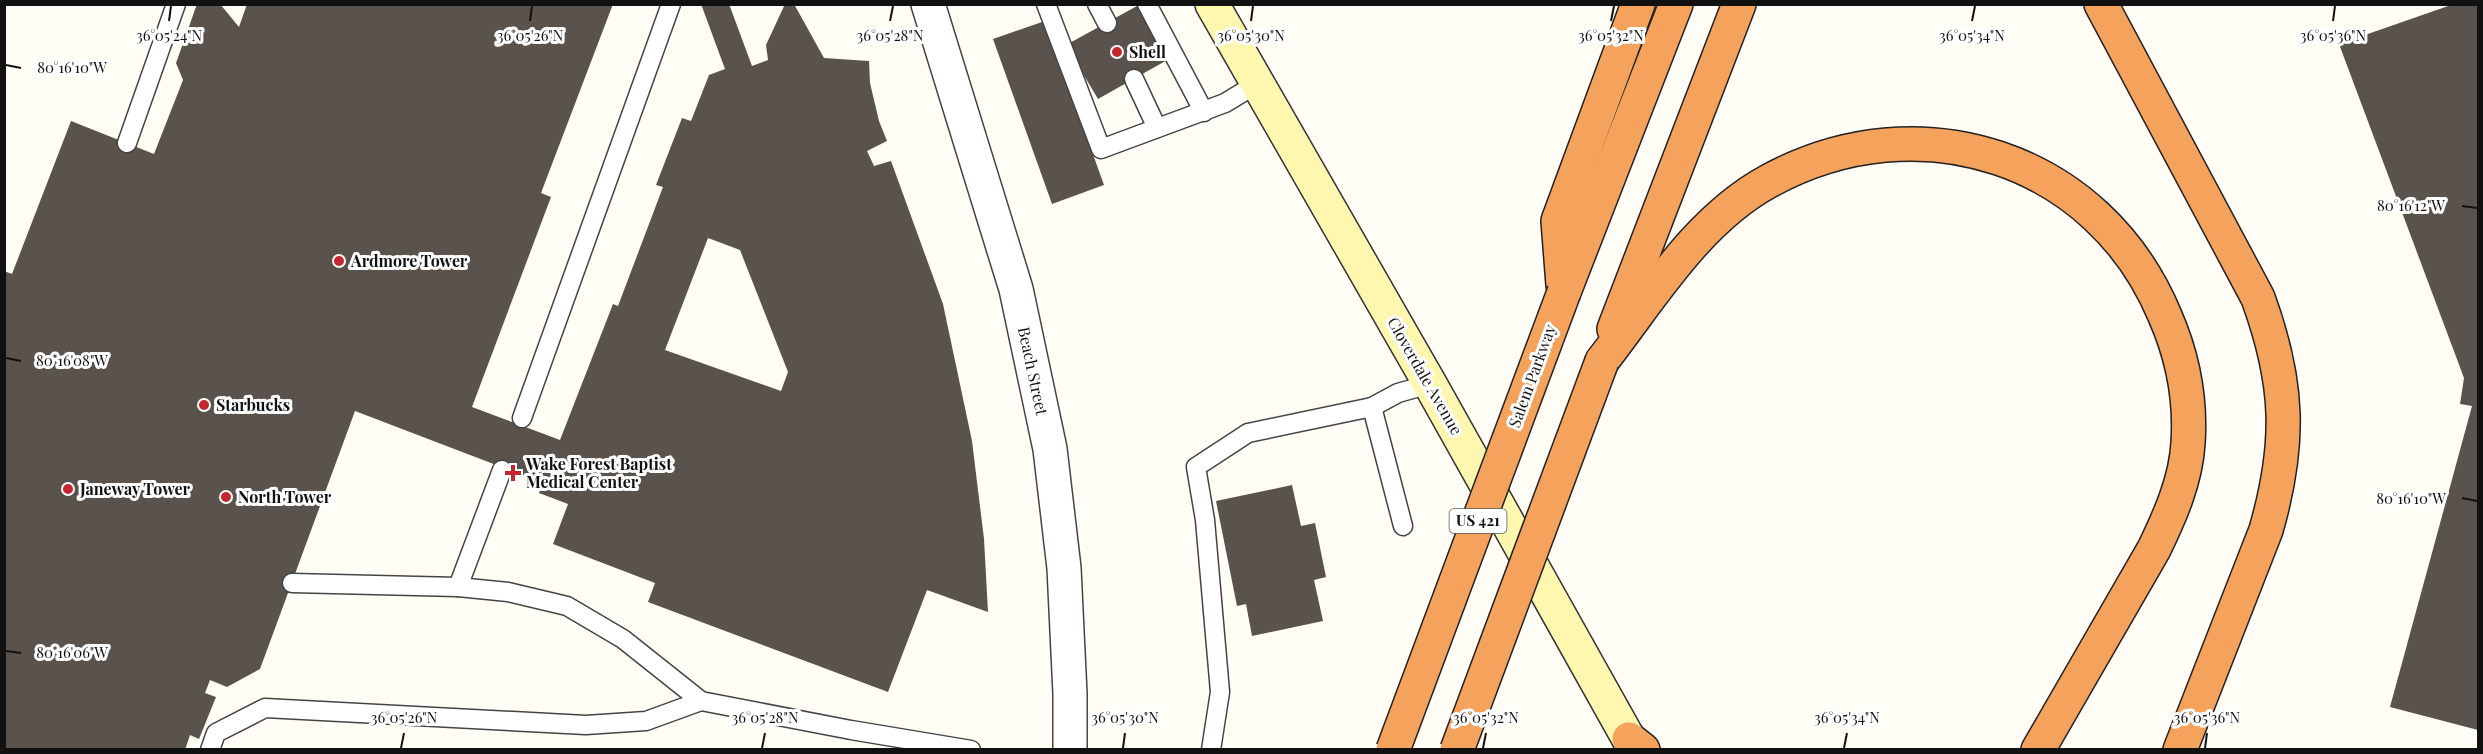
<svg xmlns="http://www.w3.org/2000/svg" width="2483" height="754" viewBox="0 0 2483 754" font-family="'Playfair Display',serif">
<rect width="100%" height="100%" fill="#fffdf5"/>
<g fill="#5a524d" fill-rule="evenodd">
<path d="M 197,4 L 220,4 L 239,27 L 247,4 L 613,4 L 541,193 L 551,197 L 472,407 L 560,440 L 613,304 L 618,306 L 663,187 L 656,185 L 682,118 L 691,121 L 709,75 L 725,69 L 701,4 L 729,4 L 752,66 L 768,60 L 766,45 L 785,4 L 794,4 L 824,58 L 869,61 L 870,83 L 879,121 L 887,141 L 867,151 L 874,166 L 891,161 L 943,304 L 972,441 L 984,539 L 988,612 L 927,590 L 888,692 L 648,602 L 655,583 L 553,544 L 568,504 L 539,493 L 543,483 L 355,411 L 260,669 L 227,687 L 210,680 L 205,693 L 216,697 L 199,739 L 190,735 L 185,750 L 4,750 L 4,271 L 12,274 L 71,121 L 154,154 L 183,80 L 176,63 ZM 708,238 L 740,250 L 788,372 L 781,391 L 665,350 Z"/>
<path d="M 2454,4 L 2478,4 L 2478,730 L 2390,707 L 2472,406 L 2460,404 L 2464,378 L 2339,44 Z"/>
<path d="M 1137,6 L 1169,59 L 1098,99 L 1066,45 Z"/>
<path d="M 1045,21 L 1104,185 L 1052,204 L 993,39 Z"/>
<path d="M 1292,485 L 1301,526 L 1315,523 L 1326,577 L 1314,580 L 1323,621 L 1252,636 L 1246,604 L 1237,606 L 1216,501 Z"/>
</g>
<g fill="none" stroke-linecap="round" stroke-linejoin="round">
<g stroke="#444" stroke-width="21">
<g id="service">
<path d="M 1046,4 L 1101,149 L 1225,103 L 1258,83"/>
<path d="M 1097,4 L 1107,23"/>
<path d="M 1147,4 L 1204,112"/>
<path d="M 1134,79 L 1157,128"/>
<path d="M 127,143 L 176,4"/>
<path d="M 522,418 L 671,4"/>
<path d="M 502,470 L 458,587 L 508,592 L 567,606 L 623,639 L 701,701 L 851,730 L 971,750"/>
<path d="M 1403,526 L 1372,407 L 1398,393 L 1430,384"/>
<path d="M 292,583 L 458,587"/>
<path d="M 210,750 L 216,733 L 265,708 L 586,725 L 646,721 L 701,701"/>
<path d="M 1211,750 L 1220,692 L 1205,520 L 1196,467 L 1248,433 L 1372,407"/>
</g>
</g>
<g stroke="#444" stroke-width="36">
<path id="minor" d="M 928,4 L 1016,289 L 1050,449 L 1064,568 L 1070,694 L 1070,750"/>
</g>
<g stroke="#333" stroke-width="36">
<path id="secondary" d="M 1212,4 L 1430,384 L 1635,750"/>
</g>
<g stroke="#222" stroke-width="36">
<g id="motorway">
<path d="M 2101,4 L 2258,298 C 2289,383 2291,443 2266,530 L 2180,750"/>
<path d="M 1563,285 L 1558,221 L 1638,4"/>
<path d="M 1564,292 L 1676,4"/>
<path d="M 1614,329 L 1739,4"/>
<path d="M 1602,361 C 1651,298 1697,220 1769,181 C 1919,99 2099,157 2165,316 C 2183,357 2191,399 2188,443 C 2186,480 2170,516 2154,549 L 2038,750"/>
<path d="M 1629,739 L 1643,750"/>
</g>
</g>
<use href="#service" stroke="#fff" stroke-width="18"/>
<use href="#minor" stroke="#fff" stroke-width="33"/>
<use href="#secondary" stroke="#fff6b0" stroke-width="33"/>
<use href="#motorway" stroke="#f5a25d" stroke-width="33"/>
<g stroke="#222" stroke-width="36" stroke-linecap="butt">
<g id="motorway-bridge">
<path d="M 1393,750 L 1564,292"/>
<path d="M 1457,750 L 1602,361"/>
</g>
</g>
<use href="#motorway-bridge" stroke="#f5a25d" stroke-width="33"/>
</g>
<path fill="none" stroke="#111" stroke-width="2" d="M 169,21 L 171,6M 530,21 L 532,6M 890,21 L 893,6M 1251,21 L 1253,6M 1611,21 L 1614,6M 1972,21 L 1975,6M 2333,21 L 2335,6M 6,65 L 21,68M 2462,206 L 2477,208M 6,358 L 21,361M 2462,498 L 2477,501M 6,651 L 21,653M 401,748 L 404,733M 762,748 L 765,733M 1123,748 L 1125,733M 1483,748 L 1486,733M 1844,748 L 1847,733M 2205,748 L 2207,733"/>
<g fill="#c4262e" stroke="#fff" stroke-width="2">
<circle cx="1117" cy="52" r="6"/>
<circle cx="339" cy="261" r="6"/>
<circle cx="204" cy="405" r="6"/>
<path d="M510 464h6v6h6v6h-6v6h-6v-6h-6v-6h6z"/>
<circle cx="68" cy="489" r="6"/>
<circle cx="226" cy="497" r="6"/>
</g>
<g text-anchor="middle" stroke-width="6" stroke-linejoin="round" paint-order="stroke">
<rect fill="#fff" stroke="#585858" stroke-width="1.5" x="1449.5" y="509" width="57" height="24" rx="4.5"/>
<g font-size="15" font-weight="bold" fill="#111">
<text x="1478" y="526">US 421</text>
</g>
<g font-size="16" font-weight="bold" fill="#111" stroke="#fff" text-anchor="start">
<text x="1129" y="58">Shell</text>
<text x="351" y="267">Ardmore Tower</text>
<text x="216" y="411">Starbucks</text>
<text x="526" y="470">Wake Forest Baptist<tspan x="526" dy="18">Medical Center</tspan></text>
<text x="80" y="495">Janeway Tower</text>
<text x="238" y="503">North Tower</text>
</g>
<g font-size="16" fill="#111" stroke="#fff">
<text transform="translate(1033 371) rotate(78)" y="6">Beach Street</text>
<text transform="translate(1425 376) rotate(60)" y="6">Cloverdale Avenue</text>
<text transform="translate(1532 376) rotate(-70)" y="6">Salem Parkway</text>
</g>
</g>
<g font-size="15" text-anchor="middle" fill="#111" stroke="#fff" stroke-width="6" stroke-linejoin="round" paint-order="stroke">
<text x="169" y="41">36°05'24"N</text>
<text x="530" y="41">36°05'26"N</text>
<text x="890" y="41">36°05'28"N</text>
<text x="1251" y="41">36°05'30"N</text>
<text x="1611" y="41">36°05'32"N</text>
<text x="1972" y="41">36°05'34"N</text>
<text x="2333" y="41">36°05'36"N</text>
<text x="72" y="73">80°16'10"W</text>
<text x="2411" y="211">80°16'12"W</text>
<text x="72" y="366">80°16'08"W</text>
<text x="2411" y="504">80°16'10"W</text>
<text x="72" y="658">80°16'06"W</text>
<text x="404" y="723">36°05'26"N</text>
<text x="765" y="723">36°05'28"N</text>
<text x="1125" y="723">36°05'30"N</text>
<text x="1486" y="723">36°05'32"N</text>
<text x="1847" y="723">36°05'34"N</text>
<text x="2207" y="723">36°05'36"N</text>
</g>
<rect width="2483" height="754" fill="none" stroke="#111111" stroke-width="12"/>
</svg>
